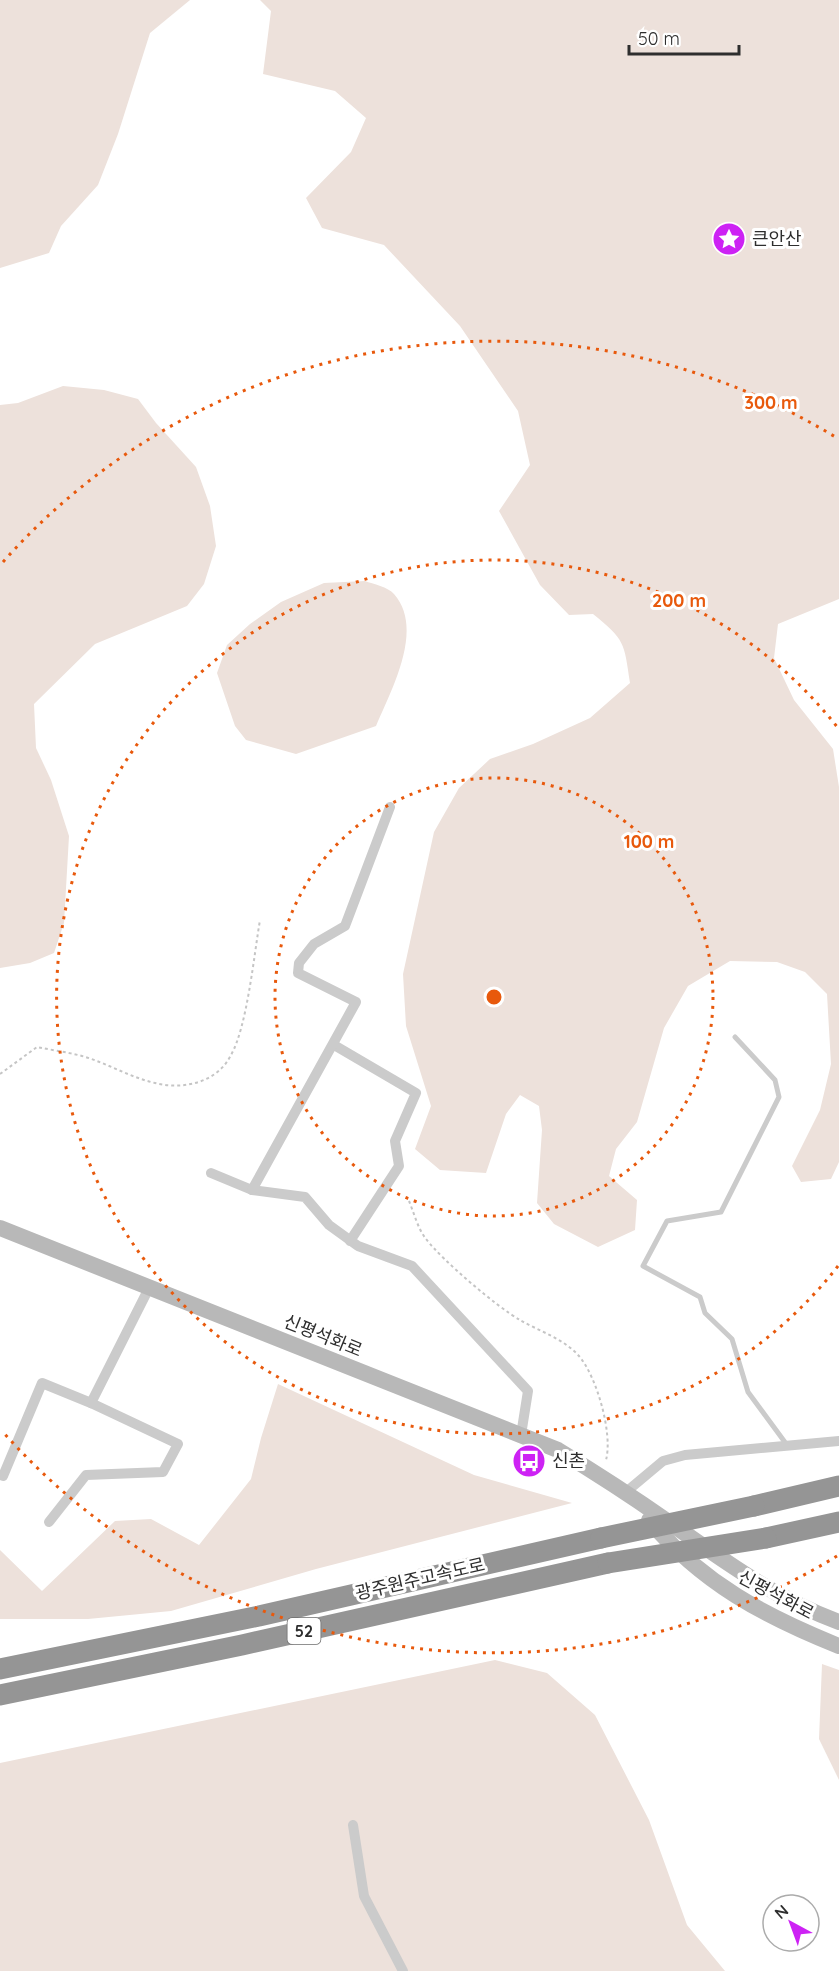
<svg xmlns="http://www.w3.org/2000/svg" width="839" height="1971" viewBox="0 0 839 1971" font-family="Quicksand,'Noto Sans KR',sans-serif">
<rect width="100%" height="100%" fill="#fff"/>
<g fill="#ede1db">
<path d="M 0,0 L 190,0 L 150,33 L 118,134 L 98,185 L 61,226 L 49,253 L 0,268 Z"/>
<path d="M 260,0 L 839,0 L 839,599 L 778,624 L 774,658 L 794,700 L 833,749 L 839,787 L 839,1162 L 831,1179 L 801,1182 L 792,1166 L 820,1110 L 831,1064 L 827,994 L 805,972 L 777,962 L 730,961 L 688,986 L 664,1028 L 637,1122 L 616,1149 L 609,1176 L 637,1200 L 635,1230 L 598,1247 L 554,1224 L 537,1203 L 542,1130 L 539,1106 L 520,1095 L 506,1114 L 486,1173 L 440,1170 L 415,1149 L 431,1106 L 406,1026 L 403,974 L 434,832 L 459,788 L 490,759 L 533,744 L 590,718 L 630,683 C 624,642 625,640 593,614 L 569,615 L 540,585 L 499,511 L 530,465 L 518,411 L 460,326 L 384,245 L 322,228 L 306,198 L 351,152 L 366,118 L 335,91 L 263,74 L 271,11 Z"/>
<path d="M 63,386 L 104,390 L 138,399 L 156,423 L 196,467 L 210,506 L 216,546 L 204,584 L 187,606 L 95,644 L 34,704 L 36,748 L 51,780 L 69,836 L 64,923 L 54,953 L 30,963 L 0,968 L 0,405 L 18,403 Z"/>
<path d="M 365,581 C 373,584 388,587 394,594 C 425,629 391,690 376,726 L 296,754 L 246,740 L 235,726 L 217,673 L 227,645 L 250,624 L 281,602 L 324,583 Z"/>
<path d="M 278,1384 L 474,1475 L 572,1503 L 316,1569 L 171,1611 L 88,1619 L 0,1619 L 0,1550 L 42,1591 L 115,1521 L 151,1519 L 199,1545 L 251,1479 L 261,1438 Z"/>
<path d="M 495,1660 L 547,1673 L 595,1715 L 649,1820 L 687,1925 L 725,1971 L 0,1971 L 0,1763 Z"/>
<path d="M 822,1664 L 839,1670 L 839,1780 L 819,1739 Z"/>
</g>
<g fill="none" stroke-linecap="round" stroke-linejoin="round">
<g stroke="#c5c5c5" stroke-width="2" stroke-dasharray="3 3" stroke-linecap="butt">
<path d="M 0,1074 L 37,1047 C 51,1050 67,1052 82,1056 C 107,1063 129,1077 155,1083 C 183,1090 217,1083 231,1055 C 247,1027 254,955 260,920"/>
<path d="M 409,1201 C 414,1213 418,1229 426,1239 C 442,1260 497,1307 520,1320 C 539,1331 564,1339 579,1356 C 597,1377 613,1434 606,1460"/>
</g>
<path stroke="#cbcbcb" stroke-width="5" d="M 735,1037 L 775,1080 L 779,1097 L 721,1212 L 667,1221 L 643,1266 L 700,1297 L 705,1313 L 732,1339 L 748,1392 L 787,1445"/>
<g stroke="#cbcbcb" stroke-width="10">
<path d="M 334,1045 L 416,1093 L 395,1141 L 399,1166 L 350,1241"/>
<path d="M 211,1173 L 252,1190 L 305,1197 L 329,1225 L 358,1246 L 412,1266 L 528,1391 L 521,1435"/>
<path d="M 252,1190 L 356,1002 L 298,973 L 299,963 L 314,944 L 345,926 L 390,807"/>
<path d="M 3,1476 L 42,1383 L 91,1403 L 149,1288"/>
<path d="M 626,1492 L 663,1461 L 685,1455 L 839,1441"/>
<path d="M 49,1522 L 86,1475 L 163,1472 L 178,1444 L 91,1403"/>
<path d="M 353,1825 L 364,1896 L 403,1971"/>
</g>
<g stroke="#b8b8b8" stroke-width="16">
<path d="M 0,1228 L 558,1450 C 596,1473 633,1497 670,1523 C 726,1562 774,1598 839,1622"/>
<path d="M 649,1520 C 702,1583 764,1616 839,1646"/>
</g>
<g stroke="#959595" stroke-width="21">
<path d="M 754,1506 L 839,1486"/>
<path d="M 766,1538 L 839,1522"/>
<path d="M 0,1669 L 259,1616 L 601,1538"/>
<path d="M 0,1695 L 242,1645 L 608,1563"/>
</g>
<g stroke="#959595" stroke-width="21">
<path d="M 601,1538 L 754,1506"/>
<path d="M 608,1563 L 766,1538"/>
</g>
</g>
<g fill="none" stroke="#e8590c" stroke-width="3" stroke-dasharray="3 6">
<circle cx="494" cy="997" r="219"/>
<path d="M838 1266A437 437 0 1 1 838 728"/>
<path d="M837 1556A656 656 0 0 1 3 1432M3 562A656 656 0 0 1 837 438"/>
</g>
<defs>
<g id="sight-disc" transform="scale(1.725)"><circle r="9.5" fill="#cd22f4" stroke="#fff"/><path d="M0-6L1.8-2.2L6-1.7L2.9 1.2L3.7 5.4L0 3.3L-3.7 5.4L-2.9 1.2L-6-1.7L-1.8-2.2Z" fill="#fff"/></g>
<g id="bus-disc" transform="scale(1.725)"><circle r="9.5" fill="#cd22f4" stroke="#fff"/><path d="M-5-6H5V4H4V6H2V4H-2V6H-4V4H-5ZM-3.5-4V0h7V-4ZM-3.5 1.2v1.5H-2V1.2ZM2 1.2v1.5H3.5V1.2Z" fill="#fff"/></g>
</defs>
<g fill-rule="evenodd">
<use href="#sight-disc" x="729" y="239"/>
<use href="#bus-disc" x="529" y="1461"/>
</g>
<g text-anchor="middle" stroke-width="6" stroke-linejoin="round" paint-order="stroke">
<rect fill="#fff" stroke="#6d6d6d" stroke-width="1.5" x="287.5" y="1618" width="33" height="26" rx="4.5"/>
<g font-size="16" font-weight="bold" fill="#2e2e2e">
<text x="304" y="1637">52</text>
</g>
<g font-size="18" fill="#2e2e2e" stroke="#fff" text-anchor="start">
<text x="752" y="245">큰안산</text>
<text x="552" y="1467">신촌</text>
</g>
<g font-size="18" fill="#2e2e2e" stroke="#fff">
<text transform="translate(323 1336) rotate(22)" y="6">신평석화로</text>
<text transform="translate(420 1579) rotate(-13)" y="6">광주원주고속도로</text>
<text transform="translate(776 1595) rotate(28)" y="6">신평석화로</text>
</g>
</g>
<circle cx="494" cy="997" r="9" fill="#e8590c" stroke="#fff" stroke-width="3"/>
<g font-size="18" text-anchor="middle" font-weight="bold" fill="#e8590c" stroke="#fff" stroke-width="6" stroke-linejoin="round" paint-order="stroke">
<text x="771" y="409">300 m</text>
<text x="679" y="607">200 m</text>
<text x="649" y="848">100 m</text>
</g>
<g transform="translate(791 1923) rotate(319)"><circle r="28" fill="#ffffff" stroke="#ababab" stroke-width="1.5"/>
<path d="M0-4.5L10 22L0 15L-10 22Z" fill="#cd22f4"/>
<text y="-9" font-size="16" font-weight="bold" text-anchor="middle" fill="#2e2e2e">N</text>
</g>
<path d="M629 45v9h110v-9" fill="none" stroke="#2e2e2e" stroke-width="3"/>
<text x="638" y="45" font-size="18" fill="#2e2e2e" stroke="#ffffff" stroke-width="4.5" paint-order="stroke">50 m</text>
</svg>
